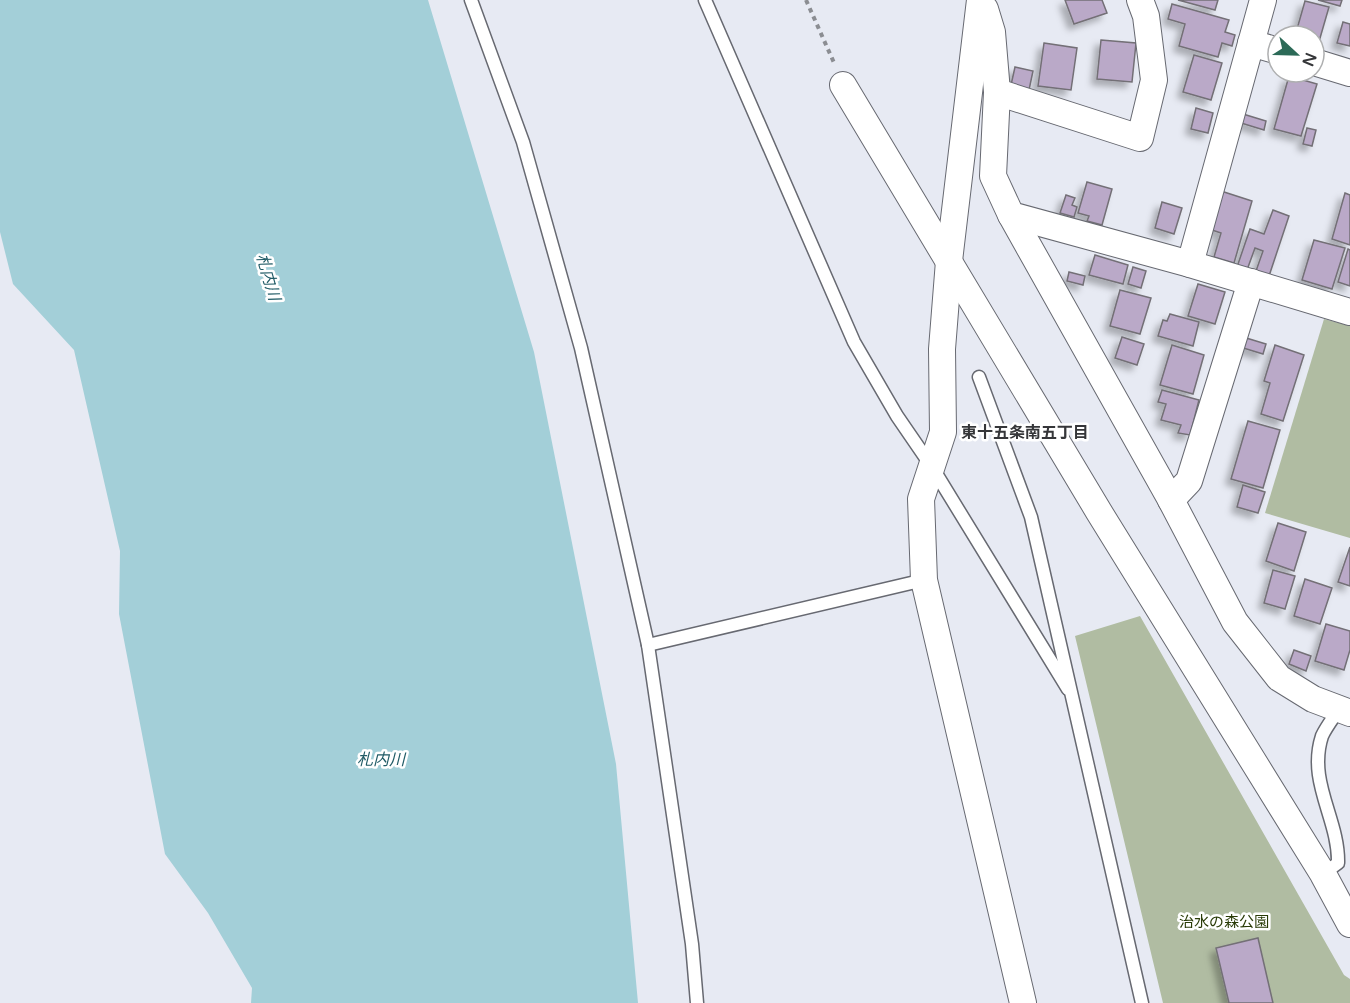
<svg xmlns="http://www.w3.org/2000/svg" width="1350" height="1003" viewBox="0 0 1350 1003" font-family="'Varela Round','Noto Sans JP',sans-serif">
<defs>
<filter id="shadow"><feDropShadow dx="-5.5" dy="5.5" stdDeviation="3" flood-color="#0004"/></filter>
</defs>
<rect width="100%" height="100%" fill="#e7eaf3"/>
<g fill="#b0bca2">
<path d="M 1324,319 L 1350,326 L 1350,538 L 1265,513 Z"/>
<path d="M 1140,616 L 1344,975 L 1350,979 L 1350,1003 L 1163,1003 L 1075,636 Z"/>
</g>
<path fill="#a3cfd8" d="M 0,0 L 428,0 L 534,352 L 616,764 L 638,1003 L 251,1003 L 252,988 L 208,913 L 165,854 L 119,614 L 120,551 L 74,350 L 13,284 L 0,232 Z"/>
<g fill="#baa9c8" stroke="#736f76" stroke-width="1.5" filter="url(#shadow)">
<path d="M 1065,0 L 1102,0 L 1107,13 L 1074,24 Z"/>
<path d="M 1178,0 L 1218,0 L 1215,10 Z"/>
<path d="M 1318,0 L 1342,0 L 1340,6 Z"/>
<path d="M 1305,1 L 1329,7 L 1318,45 L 1314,44 L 1314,36 L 1295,36 Z"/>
<path d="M 1172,4 L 1229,20 L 1225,32 L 1235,35 L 1232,46 L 1222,43 L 1218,57 L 1179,46 L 1185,24 L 1168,19 Z"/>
<path d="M 1343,22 L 1350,24 L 1350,46 L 1337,43 Z"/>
<path d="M 1101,40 L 1136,43 L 1132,82 L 1097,79 Z"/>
<path d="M 1044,43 L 1077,48 L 1071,90 L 1038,86 Z"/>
<path d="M 1194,55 L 1222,63 L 1211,100 L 1183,92 Z"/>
<path d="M 1015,67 L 1033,71 L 1029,90 L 1011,85 Z"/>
<path d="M 1289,76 L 1317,84 L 1301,136 L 1274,129 Z"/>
<path d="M 1196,108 L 1213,113 L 1208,133 L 1191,129 Z"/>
<path d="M 1243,114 L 1266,121 L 1264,130 L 1241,123 Z"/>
<path d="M 1307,128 L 1316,130 L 1312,146 L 1303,144 Z"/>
<path d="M 1087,182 L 1112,189 L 1102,225 L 1087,221 L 1089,216 L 1078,213 Z"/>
<path d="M 1221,191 L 1252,201 L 1234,263 L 1214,257 L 1221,233 L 1209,229 Z"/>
<path d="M 1345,193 L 1350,195 L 1350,245 L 1332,239 Z"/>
<path d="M 1066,195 L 1075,198 L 1072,205 L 1077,207 L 1074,217 L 1060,213 Z"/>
<path d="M 1162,202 L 1182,208 L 1174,234 L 1155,228 Z"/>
<path d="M 1273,210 L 1289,216 L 1269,276 L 1256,271 L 1263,251 L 1255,248 L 1247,270 L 1237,267 L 1250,229 L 1264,234 Z"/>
<path d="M 1314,240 L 1345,248 L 1332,289 L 1302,280 Z"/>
<path d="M 1348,249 L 1350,250 L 1350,286 L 1338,282 Z"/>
<path d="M 1095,255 L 1128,265 L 1123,284 L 1089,275 Z"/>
<path d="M 1133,267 L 1146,271 L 1141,288 L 1128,284 Z"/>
<path d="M 1069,272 L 1085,276 L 1083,285 L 1067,281 Z"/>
<path d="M 1198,284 L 1225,292 L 1215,324 L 1188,316 Z"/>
<path d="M 1120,290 L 1151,298 L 1140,334 L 1110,326 Z"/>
<path d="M 1170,314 L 1199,322 L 1193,346 L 1158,336 L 1163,320 L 1167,321 Z"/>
<path d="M 1122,337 L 1144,344 L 1137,365 L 1115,358 Z"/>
<path d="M 1243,337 L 1266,344 L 1263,354 L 1240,347 Z"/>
<path d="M 1172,345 L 1204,355 L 1193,394 L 1160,385 Z"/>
<path d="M 1275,345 L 1304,355 L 1283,421 L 1261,414 L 1270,383 L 1264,381 Z"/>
<path d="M 1162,390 L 1199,400 L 1190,435 L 1178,433 L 1181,425 L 1161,420 L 1166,404 L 1158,402 Z"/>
<path d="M 1248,421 L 1280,430 L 1263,488 L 1231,479 Z"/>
<path d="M 1243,485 L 1265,492 L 1258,513 L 1237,507 Z"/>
<path d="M 1278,523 L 1306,532 L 1294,571 L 1266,561 Z"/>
<path d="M 1350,547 L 1350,586 L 1338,582 Z"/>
<path d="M 1273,570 L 1295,576 L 1285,609 L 1264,603 Z"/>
<path d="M 1305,579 L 1332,588 L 1320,624 L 1294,616 Z"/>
<path d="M 1326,624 L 1350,631 L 1350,650 L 1344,670 L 1315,661 Z"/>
<path d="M 1294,650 L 1311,656 L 1306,671 L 1289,664 Z"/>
<path d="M 1258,938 L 1273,1003 L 1229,1003 L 1216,948 Z"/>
</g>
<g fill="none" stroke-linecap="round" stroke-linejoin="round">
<g stroke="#676971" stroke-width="15">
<g id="service">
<path d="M 471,0 L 523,142 L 581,348 L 648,645 L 692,944 L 697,1003"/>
<path d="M 705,0 L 854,342 L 897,416 L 932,467 L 1068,689"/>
<path d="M 979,377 L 1031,517 L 1142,1003"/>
<path d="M 648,645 L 924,580"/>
<path d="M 1323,874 L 1338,863 C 1339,819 1307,782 1322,736 C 1326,727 1334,717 1339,709"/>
</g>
</g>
<g stroke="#676971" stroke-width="28">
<g id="minor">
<path d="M 980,0 L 949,261 L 942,349 L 943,432 L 921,499 L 924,580 L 1023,1003"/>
<path d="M 985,9 L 992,32 L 997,92 L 993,176 L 1011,215 L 1190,264 L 1350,312"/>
<path d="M 1251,43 L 1278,51"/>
<path d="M 1314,62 L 1350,73"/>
<path d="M 843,85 L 1099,512 L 1323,874 L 1350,924"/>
<path d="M 997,92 L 1140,138 L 1154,80 L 1146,16 L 1140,0"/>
<path d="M 1011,215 L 1171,500 L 1235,622 L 1279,678 L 1313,699 L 1350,713"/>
<path d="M 1190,264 L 1263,0"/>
<path d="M 1171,500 L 1189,481 L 1251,282"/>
</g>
</g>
<path stroke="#8b8d92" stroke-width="4" stroke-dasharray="4.5 4.5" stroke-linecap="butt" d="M 806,0 L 835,65"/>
<use href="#service" stroke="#fff" stroke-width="12"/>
<use href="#minor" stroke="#fff" stroke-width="26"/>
</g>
<g text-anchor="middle" stroke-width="5" stroke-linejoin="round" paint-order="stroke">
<g font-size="15" fill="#293b07" stroke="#fff">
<text x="1224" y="927">治水の森公園</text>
</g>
<g font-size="16" font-style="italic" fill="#205b66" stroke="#fff">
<text transform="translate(269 277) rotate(74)" y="6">札内川</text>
<text x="381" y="765">札内川</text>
</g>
<g font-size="16" font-weight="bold" fill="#353639" stroke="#fff">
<text x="1025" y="438">東十五条南五丁目</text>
</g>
</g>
<g transform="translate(1296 54) rotate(112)"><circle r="28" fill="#ffffff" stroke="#aeafb0" stroke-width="1.5"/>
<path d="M0-4.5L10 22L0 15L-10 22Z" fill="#2c6a57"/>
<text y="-9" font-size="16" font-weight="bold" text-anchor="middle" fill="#353639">N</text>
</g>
</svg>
